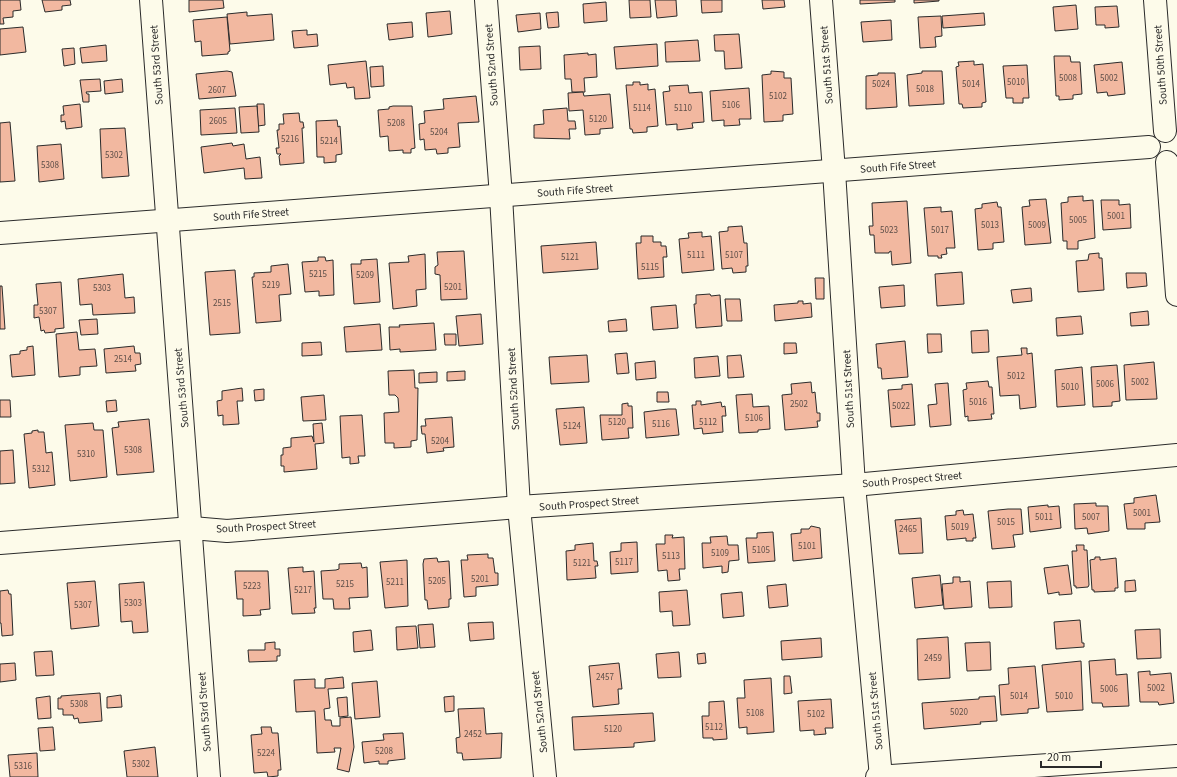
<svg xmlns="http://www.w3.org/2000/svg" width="1177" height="777" viewBox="0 0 1177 777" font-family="'Source Sans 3',sans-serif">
<rect width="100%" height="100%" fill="#fdfbea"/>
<g fill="#f2b8a0" stroke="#2b2b2b">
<path d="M 0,0 L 20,0 L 21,10 L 13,11 L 13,17 L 3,18 L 4,24 L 0,24 Z"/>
<path d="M 42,0 L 70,0 L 71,5 L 62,6 L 62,10 L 45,12 Z"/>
<path d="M 189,0 L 223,0 L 224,8 L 189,12 Z"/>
<path d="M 629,0 L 650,0 L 651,17 L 630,18 Z"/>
<path d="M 655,0 L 676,0 L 677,16 L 657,18 Z"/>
<path d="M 701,0 L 722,0 L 722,12 L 702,13 Z"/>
<path d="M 762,0 L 784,0 L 785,7 L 763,9 Z"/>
<path d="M 860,0 L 895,0 L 895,2 L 860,4 Z"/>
<path d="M 914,0 L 939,0 L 939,1 L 914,3 Z"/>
<path d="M 606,2 L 607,21 L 584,23 L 583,4 Z"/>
<path d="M 1076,5 L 1078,29 L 1055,31 L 1053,7 Z"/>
<path d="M 1117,6 L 1119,27 L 1105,28 L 1105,25 L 1096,25 L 1095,7 Z"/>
<path d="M 450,11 L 452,34 L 428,37 L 426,13 Z"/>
<path d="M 247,12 L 247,16 L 272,14 L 274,40 L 230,44 L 227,14 Z"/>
<path d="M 558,12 L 559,27 L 548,28 L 546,13 Z"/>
<path d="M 540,13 L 541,29 L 518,32 L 516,15 Z"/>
<path d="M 984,13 L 985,25 L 943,28 L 942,16 Z"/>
<path d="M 941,16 L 942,36 L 935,37 L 936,47 L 920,48 L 918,17 Z"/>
<path d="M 227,17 L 230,51 L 228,52 L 228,54 L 202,56 L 201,41 L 195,42 L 193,20 Z"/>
<path d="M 891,20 L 892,40 L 863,42 L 861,22 Z"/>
<path d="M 412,22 L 413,37 L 389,40 L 387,24 Z"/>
<path d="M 23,27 L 26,52 L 0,55 L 0,29 Z"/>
<path d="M 307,30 L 307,35 L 317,34 L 318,46 L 294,48 L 292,31 Z"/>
<path d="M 739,34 L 742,68 L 725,69 L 724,51 L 715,51 L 714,35 Z"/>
<path d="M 698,40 L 700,61 L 666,62 L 665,42 Z"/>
<path d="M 657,44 L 658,66 L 616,69 L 614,47 Z"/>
<path d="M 106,45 L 107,61 L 82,63 L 80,48 Z"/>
<path d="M 540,46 L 541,69 L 520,70 L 519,47 Z"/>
<path d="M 74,48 L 75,64 L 64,66 L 62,49 Z"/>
<path d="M 588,53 L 588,55 L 596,54 L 597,77 L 584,78 L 585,92 L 572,92 L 571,79 L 565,79 L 564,55 Z"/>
<path d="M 1054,56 L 1070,56 L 1071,62 L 1080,62 L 1082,94 L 1073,95 L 1073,99 L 1059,100 L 1059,96 L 1056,96 Z"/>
<path d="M 366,61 L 370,98 L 355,99 L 354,87 L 347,88 L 346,83 L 330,85 L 328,65 Z"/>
<path d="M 974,61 L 974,65 L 983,64 L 986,102 L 982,103 L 982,107 L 963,108 L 962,104 L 959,104 L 956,67 L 959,66 L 958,62 Z"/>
<path d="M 1122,62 L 1125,94 L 1108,96 L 1107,92 L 1097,93 L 1094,65 Z"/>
<path d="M 1027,65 L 1029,98 L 1023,98 L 1023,103 L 1013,103 L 1013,98 L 1006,98 L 1003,66 Z"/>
<path d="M 383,66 L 384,86 L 371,87 L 370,67 Z"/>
<path d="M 227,71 L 232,72 L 236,96 L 199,99 L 196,74 Z"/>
<path d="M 771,71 L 784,72 L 784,78 L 791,78 L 793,114 L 783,115 L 783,121 L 764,122 L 762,75 L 771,74 Z"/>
<path d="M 922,71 L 942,71 L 944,104 L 909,106 L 907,75 L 922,73 Z"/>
<path d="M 878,73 L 895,73 L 897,107 L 866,109 L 866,76 L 878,75 Z"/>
<path d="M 100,79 L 101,91 L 86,92 L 87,94 L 89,94 L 89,102 L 83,102 L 80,80 Z"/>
<path d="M 122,79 L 123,92 L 105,94 L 104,81 Z"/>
<path d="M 633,82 L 640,82 L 640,85 L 648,84 L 648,90 L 655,89 L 658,126 L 647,127 L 647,132 L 633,133 L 632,129 L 630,129 L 626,85 L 633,85 Z"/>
<path d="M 688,85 L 689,93 L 702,92 L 704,122 L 692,123 L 693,128 L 677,130 L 677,124 L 666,125 L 663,92 L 670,91 L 669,86 Z"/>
<path d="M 749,88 L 751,119 L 739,119 L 740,125 L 724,126 L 724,120 L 712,121 L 710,91 Z"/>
<path d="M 583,92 L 584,96 L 610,94 L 613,128 L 600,129 L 600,134 L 585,135 L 583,110 L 569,111 L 568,93 Z"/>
<path d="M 476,96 L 479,122 L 458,123 L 460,147 L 448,148 L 448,153 L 437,154 L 436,149 L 425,150 L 424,139 L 420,140 L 419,124 L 425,123 L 424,111 L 444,109 L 443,99 Z"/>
<path d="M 80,104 L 82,127 L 66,129 L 65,121 L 61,122 L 61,115 L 64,115 L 63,106 Z"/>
<path d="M 257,104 L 264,104 L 265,125 L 258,126 Z"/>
<path d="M 257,106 L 259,132 L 241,133 L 239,107 Z"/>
<path d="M 393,106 L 412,106 L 415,148 L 411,149 L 411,153 L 403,153 L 403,150 L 389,151 L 388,136 L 380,137 L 378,110 L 389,109 L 389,107 Z"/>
<path d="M 235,108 L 237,133 L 201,135 L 200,110 Z"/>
<path d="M 567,108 L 568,121 L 575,121 L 576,129 L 569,129 L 570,139 L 534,138 L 534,125 L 544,124 L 543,110 Z"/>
<path d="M 299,113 L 300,122 L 303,122 L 304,128 L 302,128 L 304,163 L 280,165 L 279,156 L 281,154 L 277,154 L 276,148 L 279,148 L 277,130 L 279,130 L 279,124 L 284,124 L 283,114 Z"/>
<path d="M 337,120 L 338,127 L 340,126 L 342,154 L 336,155 L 336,162 L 324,163 L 324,157 L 317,157 L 316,121 Z"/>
<path d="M 10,122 L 15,181 L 0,182 L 0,123 Z"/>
<path d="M 125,128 L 129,176 L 102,178 L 100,129 Z"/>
<path d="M 232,143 L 233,146 L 244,144 L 246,159 L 260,157 L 262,178 L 245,179 L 244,168 L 204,173 L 201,147 Z"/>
<path d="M 61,144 L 64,179 L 39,182 L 37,146 Z"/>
<path d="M 1083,196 L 1083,201 L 1093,200 L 1095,238 L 1078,241 L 1078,249 L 1067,249 L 1067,241 L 1063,241 L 1061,203 L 1068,202 L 1068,197 Z"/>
<path d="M 1046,199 L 1051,243 L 1025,245 L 1022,207 L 1030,206 L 1029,200 Z"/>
<path d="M 1101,200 L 1119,200 L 1119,205 L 1130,204 L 1131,228 L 1103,230 Z"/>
<path d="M 907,201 L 911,263 L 892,265 L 891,251 L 889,252 L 889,253 L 875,253 L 874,235 L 870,235 L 869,226 L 873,226 L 872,203 Z"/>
<path d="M 997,202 L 998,207 L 1001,207 L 1004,242 L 993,243 L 993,249 L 978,250 L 975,209 L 982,208 L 982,204 Z"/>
<path d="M 941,207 L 941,212 L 952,211 L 955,248 L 946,248 L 947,254 L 941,255 L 942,258 L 938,258 L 938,256 L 928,256 L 924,208 Z"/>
<path d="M 742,226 L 744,243 L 747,243 L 748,266 L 746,266 L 746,272 L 733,273 L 732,268 L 722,269 L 719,232 L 728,231 L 728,227 Z"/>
<path d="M 702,232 L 702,237 L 711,236 L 714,270 L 682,273 L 679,239 L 689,238 L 688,233 Z"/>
<path d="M 641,236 L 653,236 L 653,242 L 661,242 L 661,246 L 666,246 L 667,257 L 663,257 L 664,277 L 638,279 L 636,243 L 641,243 Z"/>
<path d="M 596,242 L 598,269 L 543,273 L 541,246 Z"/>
<path d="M 464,251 L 467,299 L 441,300 L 440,275 L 435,274 L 435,267 L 438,265 L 437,252 Z"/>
<path d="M 1099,253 L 1099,258 L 1102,258 L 1104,290 L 1078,292 L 1076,261 L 1088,260 L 1089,254 Z"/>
<path d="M 425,254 L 426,289 L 416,290 L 417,306 L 393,309 L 389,263 L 409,262 L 408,256 Z"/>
<path d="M 318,257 L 325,257 L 326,261 L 333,260 L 334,295 L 319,296 L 319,291 L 305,292 L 302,262 L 318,261 Z"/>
<path d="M 377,259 L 380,302 L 354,304 L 351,264 L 361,264 L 361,260 Z"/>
<path d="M 288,264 L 291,294 L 279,295 L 281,321 L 256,323 L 252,277 L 254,277 L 254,273 L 271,272 L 271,266 Z"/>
<path d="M 235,270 L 240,333 L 210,335 L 205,272 Z"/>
<path d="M 962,272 L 964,304 L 937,306 L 935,274 Z"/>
<path d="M 1126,273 L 1146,273 L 1147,286 L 1127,288 Z"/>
<path d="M 123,274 L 125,298 L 134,297 L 135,313 L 93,315 L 92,304 L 80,305 L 78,279 Z"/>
<path d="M 815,278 L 824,278 L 824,299 L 816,299 Z"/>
<path d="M 61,282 L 64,328 L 55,329 L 55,332 L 45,333 L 44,330 L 41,331 L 39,317 L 34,318 L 34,305 L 38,305 L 36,284 Z"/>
<path d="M 904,285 L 905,306 L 881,308 L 879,287 Z"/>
<path d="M 0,286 L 2,286 L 5,329 L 0,329 Z"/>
<path d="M 1031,288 L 1032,301 L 1013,303 L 1011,290 Z"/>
<path d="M 710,294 L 711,296 L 720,295 L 722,326 L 696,328 L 694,304 L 696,304 L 696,295 Z"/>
<path d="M 725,299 L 740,299 L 742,321 L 727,321 Z"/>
<path d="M 798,301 L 803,301 L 803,304 L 811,303 L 812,317 L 775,321 L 774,305 L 798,303 Z"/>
<path d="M 676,305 L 678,328 L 653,330 L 651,307 Z"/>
<path d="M 1148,311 L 1149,325 L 1131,326 L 1130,313 Z"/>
<path d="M 481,314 L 483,344 L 459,346 L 456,316 Z"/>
<path d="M 1081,316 L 1083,334 L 1057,336 L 1056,318 Z"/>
<path d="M 97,319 L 98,334 L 81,335 L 79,320 Z"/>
<path d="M 626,319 L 627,331 L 609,332 L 608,321 Z"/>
<path d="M 434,323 L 436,350 L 400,352 L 400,349 L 390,350 L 389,327 L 400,327 L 399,325 Z"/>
<path d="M 380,324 L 382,350 L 346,352 L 344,327 Z"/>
<path d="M 988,330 L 989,352 L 972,353 L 971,331 Z"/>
<path d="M 77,332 L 79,350 L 95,349 L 97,366 L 80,367 L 80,375 L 59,377 L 56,334 Z"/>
<path d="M 444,334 L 456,334 L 456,345 L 445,345 Z"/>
<path d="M 927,334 L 941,334 L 942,352 L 928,353 Z"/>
<path d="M 905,341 L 908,377 L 882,379 L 881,368 L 878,368 L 876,344 Z"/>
<path d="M 321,342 L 322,355 L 302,356 L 302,343 Z"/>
<path d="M 784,343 L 796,343 L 797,353 L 784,354 Z"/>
<path d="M 33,346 L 35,375 L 12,377 L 10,355 L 20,354 L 20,351 L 27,350 L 27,347 Z"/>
<path d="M 134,346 L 135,353 L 140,353 L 141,364 L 135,365 L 136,371 L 106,373 L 104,349 Z"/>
<path d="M 1021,348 L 1027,348 L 1027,354 L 1032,353 L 1036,407 L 1020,409 L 1019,395 L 1000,396 L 997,357 L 1022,355 Z"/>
<path d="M 627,353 L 629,373 L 617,374 L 615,354 Z"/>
<path d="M 587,355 L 589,382 L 551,384 L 549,357 Z"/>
<path d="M 741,355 L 744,377 L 728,378 L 727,356 Z"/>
<path d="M 718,356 L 720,376 L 695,378 L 694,358 Z"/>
<path d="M 655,361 L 656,378 L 636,380 L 635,363 Z"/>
<path d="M 1154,362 L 1157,399 L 1126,400 L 1124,365 Z"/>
<path d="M 1117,365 L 1120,401 L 1112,402 L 1112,406 L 1093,407 L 1091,367 Z"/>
<path d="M 1082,367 L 1085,405 L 1057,407 L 1055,370 Z"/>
<path d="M 414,370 L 415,388 L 418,388 L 417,440 L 411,441 L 411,447 L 394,448 L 394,443 L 385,443 L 384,413 L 399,412 L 398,398 L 395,395 L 389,395 L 388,371 Z"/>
<path d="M 465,371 L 465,380 L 447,381 L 447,372 Z"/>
<path d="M 437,372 L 437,382 L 419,383 L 419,373 Z"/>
<path d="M 988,381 L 989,387 L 992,387 L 994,414 L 991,414 L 992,419 L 968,421 L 968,416 L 965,417 L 963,390 L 967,389 L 966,383 Z"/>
<path d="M 811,382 L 812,393 L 815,392 L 817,413 L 820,413 L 820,421 L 817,421 L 818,427 L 785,430 L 782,395 L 792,394 L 791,384 Z"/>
<path d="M 948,383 L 951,425 L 930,427 L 928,405 L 937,404 L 935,384 Z"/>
<path d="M 912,384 L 915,425 L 891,427 L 888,390 L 902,389 L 902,385 Z"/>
<path d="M 242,388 L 243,401 L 237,401 L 239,424 L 223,425 L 223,415 L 218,416 L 217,401 L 222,400 L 222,391 Z"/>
<path d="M 264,389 L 264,400 L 255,401 L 254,390 Z"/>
<path d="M 657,392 L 668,392 L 669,402 L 657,402 Z"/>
<path d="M 752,394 L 753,407 L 769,406 L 770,429 L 758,430 L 758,432 L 739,433 L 736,395 Z"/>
<path d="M 324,395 L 326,420 L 303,421 L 301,397 Z"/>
<path d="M 0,400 L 10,400 L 11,417 L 0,417 Z"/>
<path d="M 116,400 L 117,411 L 107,412 L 106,401 Z"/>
<path d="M 696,401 L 701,401 L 701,405 L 721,402 L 722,407 L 725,406 L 726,416 L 722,416 L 723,432 L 703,434 L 702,428 L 694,429 L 692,405 L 696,405 Z"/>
<path d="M 628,403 L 628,406 L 632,406 L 633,428 L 628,428 L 629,438 L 602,440 L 600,415 L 622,415 L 622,404 Z"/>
<path d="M 584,407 L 587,443 L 560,445 L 556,409 Z"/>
<path d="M 668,409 L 676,409 L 679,435 L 646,438 L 644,412 Z"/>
<path d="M 362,415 L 365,456 L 358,456 L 359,463 L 350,464 L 350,457 L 342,458 L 340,416 Z"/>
<path d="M 452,417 L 454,447 L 443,448 L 444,451 L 427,453 L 425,434 L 422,434 L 421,426 L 426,426 L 425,419 Z"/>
<path d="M 149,419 L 154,472 L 117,475 L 112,428 L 119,427 L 118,422 Z"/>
<path d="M 93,423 L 94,430 L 103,430 L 107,477 L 70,481 L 65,425 Z"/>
<path d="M 322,423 L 324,443 L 315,444 L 317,469 L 284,472 L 284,466 L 281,466 L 281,455 L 283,455 L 283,448 L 291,447 L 291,438 L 312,436 L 314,442 L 313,424 Z"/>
<path d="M 38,430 L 38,432 L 44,432 L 46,453 L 52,452 L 55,485 L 29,488 L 24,434 L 32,433 L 32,431 Z"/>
<path d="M 13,450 L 15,483 L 0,484 L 0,451 Z"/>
<path d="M 1156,495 L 1160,522 L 1145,523 L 1145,529 L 1127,529 L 1124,504 L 1134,503 L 1134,498 Z"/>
<path d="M 1096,503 L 1096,506 L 1108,506 L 1109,531 L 1088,534 L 1087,528 L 1075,529 L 1074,504 Z"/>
<path d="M 1048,505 L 1048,507 L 1059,506 L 1061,528 L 1030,532 L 1028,507 Z"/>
<path d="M 1008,509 L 1021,509 L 1023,534 L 1013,535 L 1015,547 L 992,549 L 988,511 Z"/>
<path d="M 963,510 L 964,515 L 973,514 L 976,538 L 973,538 L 973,541 L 966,541 L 966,538 L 947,540 L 945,516 L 956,515 L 956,511 Z"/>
<path d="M 921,518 L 923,553 L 899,554 L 895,520 Z"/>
<path d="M 811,526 L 820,528 L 822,558 L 793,561 L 791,534 L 801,533 L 801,529 L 809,529 Z"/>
<path d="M 773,532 L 775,561 L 748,563 L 746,538 L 757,538 L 757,533 Z"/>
<path d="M 665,535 L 673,535 L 672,538 L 684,537 L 685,569 L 679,569 L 680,580 L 668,581 L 667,570 L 658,571 L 656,544 L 665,544 Z"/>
<path d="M 727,536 L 728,545 L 738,545 L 739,560 L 729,561 L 728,572 L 722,573 L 722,566 L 703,568 L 702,543 L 711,543 L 710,537 Z"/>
<path d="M 637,542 L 638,572 L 611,574 L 610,552 L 621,551 L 621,543 Z"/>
<path d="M 593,543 L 594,561 L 597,561 L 598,566 L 595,566 L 596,578 L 567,580 L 566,551 L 575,550 L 575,545 Z"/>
<path d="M 1076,545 L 1084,545 L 1084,550 L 1087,550 L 1089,585 L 1088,587 L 1076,588 L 1076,586 L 1074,586 L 1072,551 L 1077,551 Z"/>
<path d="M 488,554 L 488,558 L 493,558 L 495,573 L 498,573 L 498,585 L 476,587 L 476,596 L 464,597 L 461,560 L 468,560 L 467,555 Z"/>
<path d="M 1095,557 L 1100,557 L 1100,560 L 1116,558 L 1118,588 L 1115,588 L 1115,591 L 1094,592 L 1094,590 L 1092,590 L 1090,560 L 1095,559 Z"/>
<path d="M 437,558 L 438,562 L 449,561 L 451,599 L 449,599 L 449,607 L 428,609 L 427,600 L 425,600 L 423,564 L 424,559 Z"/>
<path d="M 407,560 L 408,606 L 385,608 L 380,562 Z"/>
<path d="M 361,563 L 362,568 L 367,567 L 368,597 L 349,598 L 350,609 L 334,609 L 333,599 L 323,599 L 321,571 L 336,570 L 339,569 L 339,564 Z"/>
<path d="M 1068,565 L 1072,594 L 1059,595 L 1059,592 L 1048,594 L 1044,568 Z"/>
<path d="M 303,567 L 303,572 L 314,571 L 316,608 L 314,608 L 315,613 L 292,614 L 288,568 Z"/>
<path d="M 235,571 L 268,571 L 270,609 L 260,610 L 261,615 L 243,616 L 243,599 L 237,599 Z"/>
<path d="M 940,575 L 943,605 L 915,608 L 912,578 Z"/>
<path d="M 953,577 L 960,577 L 960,582 L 970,581 L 972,607 L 944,609 L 942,584 L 953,583 Z"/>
<path d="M 1135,580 L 1136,591 L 1125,592 L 1125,581 Z"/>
<path d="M 95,581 L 99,626 L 71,629 L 67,583 Z"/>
<path d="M 1011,581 L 1012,607 L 989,608 L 987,582 Z"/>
<path d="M 144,582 L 148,632 L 133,633 L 132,621 L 121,622 L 119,584 Z"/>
<path d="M 786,584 L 788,606 L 769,608 L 767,586 Z"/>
<path d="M 8,590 L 9,594 L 11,594 L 13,635 L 2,636 L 1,623 L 0,623 L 0,591 Z"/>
<path d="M 687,590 L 690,625 L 673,626 L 672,611 L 660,612 L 659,592 Z"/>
<path d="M 742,592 L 744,616 L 723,618 L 721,594 Z"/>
<path d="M 1080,620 L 1082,643 L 1084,643 L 1084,647 L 1056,649 L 1054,622 Z"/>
<path d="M 493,622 L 494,639 L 470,641 L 468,623 Z"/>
<path d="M 433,624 L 435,647 L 420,648 L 418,625 Z"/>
<path d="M 416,626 L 418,648 L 397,650 L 396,627 Z"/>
<path d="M 1160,629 L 1161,658 L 1137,659 L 1135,630 Z"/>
<path d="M 371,630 L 373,650 L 354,652 L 353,632 Z"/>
<path d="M 948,637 L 950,678 L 918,680 L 917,639 Z"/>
<path d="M 821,638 L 822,657 L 782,660 L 781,641 Z"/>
<path d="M 275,642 L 275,649 L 280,649 L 280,656 L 277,656 L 277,661 L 249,662 L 248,650 L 265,650 L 265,643 Z"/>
<path d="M 990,642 L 991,670 L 967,671 L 965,643 Z"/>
<path d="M 52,651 L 54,675 L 36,676 L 34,652 Z"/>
<path d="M 679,652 L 681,677 L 658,678 L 656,654 Z"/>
<path d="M 705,653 L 706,663 L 698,664 L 697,654 Z"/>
<path d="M 1115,659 L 1116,675 L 1127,674 L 1129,706 L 1103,707 L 1102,703 L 1092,703 L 1089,661 Z"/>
<path d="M 1081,661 L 1083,710 L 1047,712 L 1042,665 Z"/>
<path d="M 15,663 L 16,680 L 0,682 L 0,664 Z"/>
<path d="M 619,663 L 622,689 L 618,689 L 619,704 L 593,707 L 589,666 Z"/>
<path d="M 1035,666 L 1039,708 L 1028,709 L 1028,713 L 1001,715 L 999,685 L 1009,684 L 1008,668 Z"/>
<path d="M 1150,671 L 1150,675 L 1171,673 L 1174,703 L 1159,705 L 1158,702 L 1140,702 L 1138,672 Z"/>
<path d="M 784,676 L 790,676 L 792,693 L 784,694 Z"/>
<path d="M 343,677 L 344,688 L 328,689 L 330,708 L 324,709 L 325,720 L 331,720 L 332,726 L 340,726 L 340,718 L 351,717 L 354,747 L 349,772 L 337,769 L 341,748 L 334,748 L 335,752 L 317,753 L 315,711 L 296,712 L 294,680 L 315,679 L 315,688 L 325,688 L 325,679 Z"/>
<path d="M 771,678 L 774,732 L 747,734 L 747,727 L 739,728 L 737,698 L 745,698 L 744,680 Z"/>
<path d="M 377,681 L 380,717 L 355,719 L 352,683 Z"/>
<path d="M 100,693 L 102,721 L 79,723 L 78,718 L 74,719 L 73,715 L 63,715 L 63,709 L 58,709 L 58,698 L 61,698 L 61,696 Z"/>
<path d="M 121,695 L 122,707 L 107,708 L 107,697 Z"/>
<path d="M 50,696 L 51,718 L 38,719 L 36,698 Z"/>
<path d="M 454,696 L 454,711 L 445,712 L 444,697 Z"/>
<path d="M 995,696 L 997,721 L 980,722 L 981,724 L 924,729 L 922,703 L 979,699 L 979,697 Z"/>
<path d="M 347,697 L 348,716 L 339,717 L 337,698 Z"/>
<path d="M 831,699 L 833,728 L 825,728 L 826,734 L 814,735 L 814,730 L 800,731 L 798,701 Z"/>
<path d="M 724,701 L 727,739 L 713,740 L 713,738 L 703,738 L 702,716 L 709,716 L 709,702 Z"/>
<path d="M 484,708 L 486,734 L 502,733 L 501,758 L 463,760 L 462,753 L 457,753 L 456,738 L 460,737 L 458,709 Z"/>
<path d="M 653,713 L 655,741 L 634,743 L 634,747 L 574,750 L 572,717 Z"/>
<path d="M 53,727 L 55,750 L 40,751 L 38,728 Z"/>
<path d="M 261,727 L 271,727 L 272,733 L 278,733 L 281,770 L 278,770 L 278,776 L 268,777 L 267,772 L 254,773 L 251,735 L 262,734 Z"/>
<path d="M 403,733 L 405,759 L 388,761 L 388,764 L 379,764 L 379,761 L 364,763 L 362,742 L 384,740 L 383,734 Z"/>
<path d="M 155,747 L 158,777 L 127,777 L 124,751 Z"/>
<path d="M 37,753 L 38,777 L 10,777 L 8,755 Z"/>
</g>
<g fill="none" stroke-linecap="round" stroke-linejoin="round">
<g stroke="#2b2b2b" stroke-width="24">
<g id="minor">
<path d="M 151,0 L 209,777"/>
<path d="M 486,0 L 501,196 L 519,507 L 545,777"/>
<path d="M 821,0 L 834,171 L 854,485 L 881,777"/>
<path d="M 1155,0 L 1165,131"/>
<path d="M 1167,162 L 1177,295"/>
<path d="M 0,233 L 1149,147"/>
<path d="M 0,543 L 192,528 L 227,531 L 519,507 L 854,485 L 1177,455"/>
<path d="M 877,777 L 1177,756"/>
</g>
</g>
<use href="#minor" stroke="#fdfbea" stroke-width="22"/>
</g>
<g text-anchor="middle" stroke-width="3" stroke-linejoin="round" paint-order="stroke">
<g font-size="9" fill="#5d4e48">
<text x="1068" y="81">5008</text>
<text x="1109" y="81">5002</text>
<text x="1016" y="85">5010</text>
<text x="881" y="87">5024</text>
<text x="971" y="87">5014</text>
<text x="925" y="92">5018</text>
<text x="217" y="93">2607</text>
<text x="778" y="99">5102</text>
<text x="731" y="108">5106</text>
<text x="642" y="111">5114</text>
<text x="683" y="111">5110</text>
<text x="598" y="122">5120</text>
<text x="218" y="124">2605</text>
<text x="396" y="126">5208</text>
<text x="439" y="135">5204</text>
<text x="290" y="142">5216</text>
<text x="329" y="144">5214</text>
<text x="114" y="158">5302</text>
<text x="50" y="168">5308</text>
<text x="1116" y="219">5001</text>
<text x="1078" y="223">5005</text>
<text x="990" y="228">5013</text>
<text x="1037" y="228">5009</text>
<text x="889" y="233">5023</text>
<text x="940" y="233">5017</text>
<text x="696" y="258">5111</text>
<text x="734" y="258">5107</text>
<text x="570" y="260">5121</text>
<text x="650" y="270">5115</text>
<text x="318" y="277">5215</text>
<text x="365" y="278">5209</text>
<text x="271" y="288">5219</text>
<text x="453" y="290">5201</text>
<text x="102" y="291">5303</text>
<text x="222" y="306">2515</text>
<text x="48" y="314">5307</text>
<text x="123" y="362">2514</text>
<text x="1016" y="379">5012</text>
<text x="1140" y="385">5002</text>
<text x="1105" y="387">5006</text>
<text x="1070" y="390">5010</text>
<text x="978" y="405">5016</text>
<text x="799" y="407">2502</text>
<text x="901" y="409">5022</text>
<text x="754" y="421">5106</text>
<text x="617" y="425">5120</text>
<text x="708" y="425">5112</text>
<text x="661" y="427">5116</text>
<text x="572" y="429">5124</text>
<text x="440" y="444">5204</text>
<text x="133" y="453">5308</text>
<text x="86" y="457">5310</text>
<text x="41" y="472">5312</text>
<text x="1142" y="516">5001</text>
<text x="1044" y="520">5011</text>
<text x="1091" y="520">5007</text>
<text x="1006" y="525">5015</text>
<text x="960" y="530">5019</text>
<text x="908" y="532">2465</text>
<text x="807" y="549">5101</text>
<text x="761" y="553">5105</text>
<text x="720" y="556">5109</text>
<text x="671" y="559">5113</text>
<text x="624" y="565">5117</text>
<text x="582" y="566">5121</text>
<text x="480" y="582">5201</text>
<text x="437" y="584">5205</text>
<text x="395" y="585">5211</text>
<text x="345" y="587">5215</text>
<text x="252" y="589">5223</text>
<text x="303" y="593">5217</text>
<text x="133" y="606">5303</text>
<text x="83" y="608">5307</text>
<text x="933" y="661">2459</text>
<text x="605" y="680">2457</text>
<text x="1156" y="691">5002</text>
<text x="1109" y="692">5006</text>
<text x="1019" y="699">5014</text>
<text x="1064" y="699">5010</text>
<text x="79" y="707">5308</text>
<text x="959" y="715">5020</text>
<text x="755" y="716">5108</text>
<text x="816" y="717">5102</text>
<text x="714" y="730">5112</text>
<text x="613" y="732">5120</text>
<text x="473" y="737">2452</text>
<text x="384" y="754">5208</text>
<text x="266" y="756">5224</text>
<text x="141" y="767">5302</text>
<text x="23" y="769">5316</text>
</g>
<g font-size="11" fill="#2b2b2b" stroke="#fdfbea">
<text transform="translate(156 65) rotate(-94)" y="4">South 53rd Street</text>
<text transform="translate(491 65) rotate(-94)" y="4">South 52nd Street</text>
<text transform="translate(826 65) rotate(-94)" y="4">South 51st Street</text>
<text transform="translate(1160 65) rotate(-94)" y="4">South 50th Street</text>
<text transform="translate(898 166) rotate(-4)" y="4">South Fife Street</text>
<text transform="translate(575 190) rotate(-4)" y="4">South Fife Street</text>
<text transform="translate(251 214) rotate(-4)" y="4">South Fife Street</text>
<text transform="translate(181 388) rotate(-95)" y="4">South 53rd Street</text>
<text transform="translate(513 389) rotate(-93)" y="4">South 52nd Street</text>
<text transform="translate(848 389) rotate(-93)" y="4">South 51st Street</text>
<text transform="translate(912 479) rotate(-5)" y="4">South Prospect Street</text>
<text transform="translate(589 503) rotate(-4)" y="4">South Prospect Street</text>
<text transform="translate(266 526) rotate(-3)" y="4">South Prospect Street</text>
<text transform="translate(875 711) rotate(-95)" y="4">South 51st Street</text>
<text transform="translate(204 712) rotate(-94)" y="4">South 53rd Street</text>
<text transform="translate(539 712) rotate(-96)" y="4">South 52nd Street</text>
</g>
</g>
<path d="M1041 761v6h60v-6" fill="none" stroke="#2b2b2b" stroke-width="2"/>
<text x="1047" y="761" font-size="12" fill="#2b2b2b" stroke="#fdfbea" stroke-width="3" paint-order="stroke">20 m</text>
</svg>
